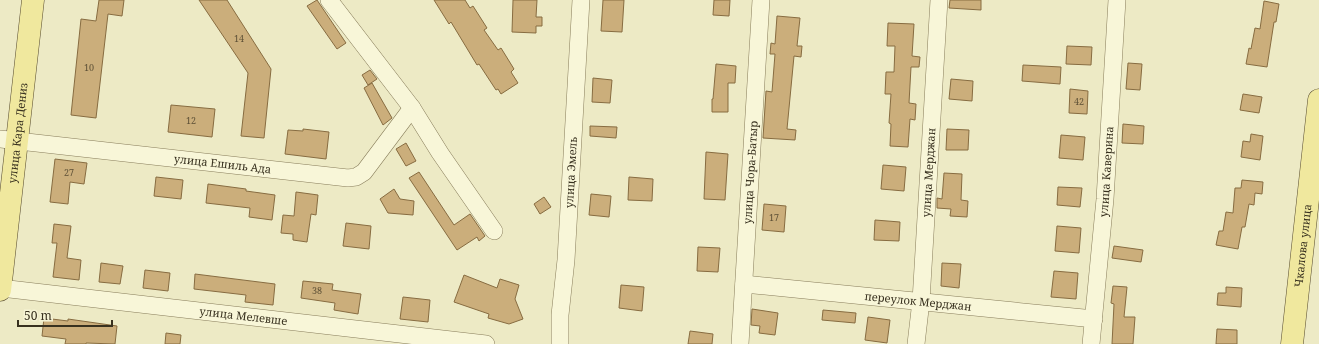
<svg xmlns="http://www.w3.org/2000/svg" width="1319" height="344" viewBox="0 0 1319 344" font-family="'Noto Serif',serif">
<rect width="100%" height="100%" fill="#edeac5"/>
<g fill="#cbae7b" stroke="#876c41">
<path d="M 99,0 L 124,0 L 122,16 L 108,14 L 96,118 L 71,115 L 81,19 L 96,21 Z"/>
<path d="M 199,0 L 227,0 L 271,69 L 264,138 L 241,136 L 248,73 Z"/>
<path d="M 317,0 L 346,43 L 337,49 L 307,6 Z"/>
<path d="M 434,0 L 465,0 L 470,8 L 473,6 L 487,28 L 484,30 L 498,50 L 501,48 L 514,69 L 511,72 L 518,83 L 501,94 L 498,89 L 496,90 L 479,64 L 477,65 L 451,22 L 449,24 Z"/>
<path d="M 513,0 L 537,0 L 536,17 L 542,17 L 542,26 L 536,26 L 536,33 L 512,32 Z"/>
<path d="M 603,0 L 624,0 L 622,32 L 601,31 Z"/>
<path d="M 714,0 L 730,0 L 729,16 L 713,15 Z"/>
<path d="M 950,0 L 981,0 L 981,10 L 949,8 Z"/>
<path d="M 1264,1 L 1279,4 L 1276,22 L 1274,22 L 1267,67 L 1246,64 L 1249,48 L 1251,49 L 1255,28 L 1260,29 Z"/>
<path d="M 777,16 L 800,18 L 797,46 L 802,46 L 801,57 L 794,56 L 787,129 L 796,130 L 795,140 L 763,138 L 766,91 L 772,92 L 775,54 L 770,54 L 771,43 L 775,44 Z"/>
<path d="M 888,23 L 914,24 L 912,56 L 920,57 L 919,67 L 911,67 L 909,103 L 916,104 L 915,120 L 910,119 L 908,147 L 890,146 L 891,124 L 889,123 L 891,94 L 885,94 L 886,72 L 894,72 L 895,46 L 887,46 Z"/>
<path d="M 1067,46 L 1092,47 L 1091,65 L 1066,64 Z"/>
<path d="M 1128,63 L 1142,64 L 1140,90 L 1126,89 Z"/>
<path d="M 716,64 L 736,66 L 735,83 L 728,83 L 728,112 L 712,112 L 712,99 L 713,99 Z"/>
<path d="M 1023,65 L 1061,67 L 1060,84 L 1022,81 Z"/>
<path d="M 370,70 L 377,79 L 368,85 L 362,75 Z"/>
<path d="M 593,78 L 612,80 L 610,103 L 592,102 Z"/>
<path d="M 951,79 L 973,81 L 972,101 L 949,99 Z"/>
<path d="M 372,83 L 392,118 L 383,125 L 364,88 Z"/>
<path d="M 1070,89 L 1088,91 L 1087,114 L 1069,113 Z"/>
<path d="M 1243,94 L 1262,97 L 1259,113 L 1240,110 Z"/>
<path d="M 171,105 L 215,109 L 212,137 L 168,132 Z"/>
<path d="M 1123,124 L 1144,126 L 1143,144 L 1122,143 Z"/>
<path d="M 590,126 L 617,127 L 616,138 L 590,136 Z"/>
<path d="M 303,129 L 329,132 L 326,159 L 285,154 L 288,130 L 303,131 Z"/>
<path d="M 947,129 L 969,130 L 968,150 L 946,150 Z"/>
<path d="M 1251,134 L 1263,136 L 1260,160 L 1241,157 L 1243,141 L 1250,142 Z"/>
<path d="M 1061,135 L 1085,137 L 1083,160 L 1059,158 Z"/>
<path d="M 406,143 L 416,161 L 406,166 L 396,149 Z"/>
<path d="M 706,152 L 728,154 L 725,200 L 704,199 Z"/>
<path d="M 55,159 L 87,163 L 84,184 L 70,182 L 68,204 L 50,202 Z"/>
<path d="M 883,165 L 906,167 L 904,191 L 881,189 Z"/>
<path d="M 419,172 L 454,225 L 470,214 L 485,236 L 479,241 L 477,237 L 457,250 L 409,178 Z"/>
<path d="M 944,173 L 962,174 L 961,200 L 968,201 L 967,217 L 950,216 L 951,209 L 937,208 L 937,198 L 942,199 Z"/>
<path d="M 156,177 L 183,180 L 181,199 L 154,196 Z"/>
<path d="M 629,177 L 653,179 L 652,201 L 628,200 Z"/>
<path d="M 1242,180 L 1263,182 L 1262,194 L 1255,193 L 1254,205 L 1249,204 L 1245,227 L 1242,227 L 1238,249 L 1216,245 L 1219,231 L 1223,231 L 1226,212 L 1233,213 L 1235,188 L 1241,188 Z"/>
<path d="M 208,184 L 246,189 L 246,191 L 275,195 L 272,220 L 249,217 L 250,208 L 206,203 Z"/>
<path d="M 1058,187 L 1082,188 L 1080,207 L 1057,205 Z"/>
<path d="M 394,189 L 400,199 L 414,201 L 413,215 L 388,213 L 380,199 Z"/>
<path d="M 296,192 L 318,195 L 316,215 L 311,214 L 307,242 L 293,240 L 293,234 L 281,233 L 283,215 L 294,216 Z"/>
<path d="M 591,194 L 611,196 L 609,217 L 589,215 Z"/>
<path d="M 544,197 L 551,207 L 540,214 L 534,204 Z"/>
<path d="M 764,204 L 786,206 L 784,232 L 762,230 Z"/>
<path d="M 875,220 L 900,222 L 899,241 L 874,240 Z"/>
<path d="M 346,223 L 371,226 L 369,249 L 343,246 Z"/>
<path d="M 54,224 L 71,226 L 67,258 L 81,260 L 79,280 L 53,277 L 57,243 L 52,243 Z"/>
<path d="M 1057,226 L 1081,228 L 1079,253 L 1055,251 Z"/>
<path d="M 1114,246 L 1143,250 L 1141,262 L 1112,258 Z"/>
<path d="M 698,247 L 720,248 L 718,272 L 697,271 Z"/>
<path d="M 101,263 L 123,266 L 120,284 L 99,282 Z"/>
<path d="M 942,263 L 961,264 L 959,288 L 941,286 Z"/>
<path d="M 145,270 L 170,273 L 168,291 L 143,288 Z"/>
<path d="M 1054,271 L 1078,273 L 1076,299 L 1051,297 Z"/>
<path d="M 195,274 L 275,284 L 273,305 L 245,302 L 246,295 L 194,289 Z"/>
<path d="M 464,275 L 497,288 L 500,279 L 519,285 L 515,299 L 523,319 L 509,324 L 488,318 L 489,314 L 454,302 Z"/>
<path d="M 303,281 L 333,284 L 332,290 L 361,294 L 358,314 L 334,310 L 335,303 L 301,298 Z"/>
<path d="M 621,285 L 644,287 L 642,311 L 619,308 Z"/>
<path d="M 1113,286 L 1127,287 L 1124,317 L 1135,317 L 1133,344 L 1112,344 L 1114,304 L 1111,303 Z"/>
<path d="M 1226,287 L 1242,288 L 1241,307 L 1217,305 L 1218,293 L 1226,293 Z"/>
<path d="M 403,297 L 430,300 L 428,322 L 400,319 Z"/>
<path d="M 752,309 L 778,313 L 775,335 L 759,333 L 760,326 L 751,325 Z"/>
<path d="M 823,310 L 856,313 L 855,323 L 822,320 Z"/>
<path d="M 868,317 L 890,320 L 887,343 L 865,340 Z"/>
<path d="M 44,318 L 68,321 L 68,319 L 117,326 L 115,344 L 86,343 L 86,344 L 65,344 L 66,339 L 42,336 Z"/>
<path d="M 1217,329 L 1237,330 L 1237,344 L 1216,344 Z"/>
<path d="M 690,331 L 713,334 L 712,344 L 688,344 Z"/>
<path d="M 166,333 L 181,335 L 180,344 L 165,344 Z"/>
</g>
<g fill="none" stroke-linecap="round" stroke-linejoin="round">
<g stroke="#887d5b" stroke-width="18">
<g id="minor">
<path d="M 329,0 L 412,108 L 440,153 L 494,231"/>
<path id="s1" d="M 0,139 L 348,178 L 356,177 L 364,172 L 412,108"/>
<path id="s2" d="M 744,284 L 1094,319"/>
<path id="s3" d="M 0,288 L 486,344"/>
<path id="s4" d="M 560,344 L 560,315 L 566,260 L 581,0"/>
<path id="s5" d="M 740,344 L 761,0"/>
<path id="s6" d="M 916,344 L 921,301 L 939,0"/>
<path id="s7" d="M 1091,344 L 1105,199 L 1117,0"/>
</g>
</g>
<g stroke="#564a2f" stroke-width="23">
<g id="major">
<path id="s8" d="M 0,290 L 33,0"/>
<path id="s9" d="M 1292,344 L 1319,100"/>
</g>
</g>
<use href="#minor" stroke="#f8f6d8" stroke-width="17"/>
<use href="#major" stroke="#f0e89e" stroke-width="22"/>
</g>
<g text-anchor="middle" stroke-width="3" stroke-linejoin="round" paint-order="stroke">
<g font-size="9" fill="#5d5036">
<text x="239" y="42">14</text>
<text x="89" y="71">10</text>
<text x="1079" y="105">42</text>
<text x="191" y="124">12</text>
<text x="69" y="176">27</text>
<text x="774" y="221">17</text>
<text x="317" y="294">38</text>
</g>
<g font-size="11" fill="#38311f" stroke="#f5f3d4">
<text dy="4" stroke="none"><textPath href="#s8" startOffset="158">улица Кара Дениз</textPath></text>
<text dy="4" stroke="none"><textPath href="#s1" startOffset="224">улица Ешиль Ада</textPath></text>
<text dy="4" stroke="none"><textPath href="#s4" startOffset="172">улица Эмель</textPath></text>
<text dy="4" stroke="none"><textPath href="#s5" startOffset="172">улица Чора-Батыр</textPath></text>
<text dy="4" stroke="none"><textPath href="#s6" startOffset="172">улица Мерджан</textPath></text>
<text dy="4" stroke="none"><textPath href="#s7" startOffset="173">улица Каверина</textPath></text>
<text dy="4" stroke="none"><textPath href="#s9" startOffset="99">Чкалова улица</textPath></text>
<text dy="4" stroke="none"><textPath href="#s2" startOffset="175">переулок Мерджан</textPath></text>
<text dy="4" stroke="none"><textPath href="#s3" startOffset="245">улица Мелевше</textPath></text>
</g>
</g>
<path d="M18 320v6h94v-6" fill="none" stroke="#38311f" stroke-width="2"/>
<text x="24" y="320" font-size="12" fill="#38311f" stroke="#f5f3d4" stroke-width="3" paint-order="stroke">50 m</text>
</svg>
